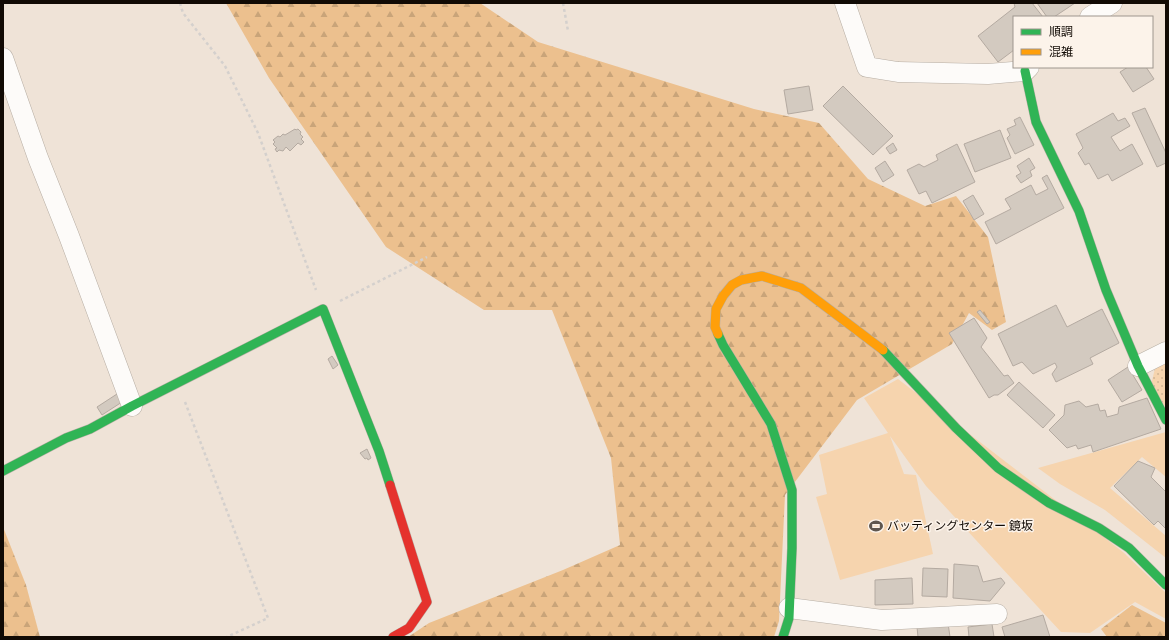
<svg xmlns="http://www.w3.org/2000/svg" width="1169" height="640" viewBox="0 0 1169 640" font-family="'Archivo Narrow','Noto Sans JP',sans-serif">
<defs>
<pattern id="forest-firs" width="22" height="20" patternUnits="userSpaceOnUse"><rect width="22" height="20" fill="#ecc08e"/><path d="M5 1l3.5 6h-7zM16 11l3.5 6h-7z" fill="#c9a479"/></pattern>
<pattern id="park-dots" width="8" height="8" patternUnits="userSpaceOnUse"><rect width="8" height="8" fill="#f6d4ae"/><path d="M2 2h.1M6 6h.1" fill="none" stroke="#d2b594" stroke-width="1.8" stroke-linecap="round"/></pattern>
</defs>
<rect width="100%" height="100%" fill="#efe3d7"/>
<g fill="#f6d4ae">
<path d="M 898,379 L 1123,552 L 1166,593 L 1166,619 L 1135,602 L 1090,633 L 1061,632 L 926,486 L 890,436 L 904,474 L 916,475 L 933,554 L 840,580 L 816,497 L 827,494 L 819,455 L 888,433 L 864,398 Z"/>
<path d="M 1166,432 L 1166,477 L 1142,457 L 1110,488 L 1166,536 L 1166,558 L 1105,510 L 1060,484 L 1038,468 Z"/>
</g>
<g fill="url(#forest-firs)">
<path d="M 226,3 L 480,3 L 538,42 L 754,109 L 819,123 L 868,179 L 925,206 L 956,196 L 988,237 L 1006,322 L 992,330 L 969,313 L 952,344 L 857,400 L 785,495 L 779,621 L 774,637 L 408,637 L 429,623 L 563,570 L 620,545 L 611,458 L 552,310 L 484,310 L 386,247 L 269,78 Z"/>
<path d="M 3,527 L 26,585 L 40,637 L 3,637 Z"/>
<path d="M 1132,605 L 1166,623 L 1166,637 L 1107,637 L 1101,629 Z"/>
</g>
<path fill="url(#park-dots)" d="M 1166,355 L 1166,408 L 1151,385 L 1157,360 Z"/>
<g fill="#d3cac0" stroke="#b4aaa1">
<path d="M 1014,3 L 1032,3 L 1043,17 L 1014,17 L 1014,50 L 998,62 L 978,36 L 1015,7 Z"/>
<path d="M 1037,3 L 1075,3 L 1054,17 L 1047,17 Z"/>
<path d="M 1128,67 L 1146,67 L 1154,79 L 1133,92 L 1120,72 Z"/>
<path d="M 809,86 L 813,110 L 788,114 L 784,90 Z"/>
<path d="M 843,86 L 893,136 L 873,155 L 823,106 Z"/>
<path d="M 1145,108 L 1166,153 L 1166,163 L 1157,167 L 1132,113 Z"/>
<path d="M 1113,113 L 1118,121 L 1125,118 L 1130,126 L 1111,137 L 1120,151 L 1132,144 L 1143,164 L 1112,181 L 1108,174 L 1098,179 L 1089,163 L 1085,165 L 1078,153 L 1083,148 L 1076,134 Z"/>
<path d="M 1020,117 L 1034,145 L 1015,154 L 1007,138 L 1010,135 L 1007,129 L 1016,125 L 1014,120 Z"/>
<path d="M 295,129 L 296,130 L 298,129 L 301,132 L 300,134 L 303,137 L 301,139 L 304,142 L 301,145 L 298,143 L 290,151 L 286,147 L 283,151 L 279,150 L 277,152 L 275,149 L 277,148 L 273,144 L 275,142 L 273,140 L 278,136 L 280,137 L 283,134 L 285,135 Z"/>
<path d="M 1000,130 L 1011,158 L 975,172 L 964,144 Z"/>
<path d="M 893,143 L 897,150 L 890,154 L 886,148 Z"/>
<path d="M 957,144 L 975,182 L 932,203 L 926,191 L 919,194 L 907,170 L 919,164 L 924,167 L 938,160 L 936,155 Z"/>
<path d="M 1029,158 L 1035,168 L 1030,171 L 1032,176 L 1021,183 L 1016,176 L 1021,173 L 1017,166 Z"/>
<path d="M 885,161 L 894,175 L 883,182 L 875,168 Z"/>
<path d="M 1047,175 L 1064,208 L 996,244 L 985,222 L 1011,209 L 1005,199 L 1031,185 L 1036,195 L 1048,189 L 1042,178 Z"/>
<path d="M 973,195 L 984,214 L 974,220 L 963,201 Z"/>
<path d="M 1056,305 L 1067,327 L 1102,309 L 1119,343 L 1090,358 L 1093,364 L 1056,382 L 1052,374 L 1057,367 L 1055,363 L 1033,374 L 1022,362 L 1013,366 L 998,334 Z"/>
<path d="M 980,310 L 990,322 L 987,324 L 977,312 Z"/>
<path d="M 974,318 L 987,338 L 981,347 L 1004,376 L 1008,375 L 1014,383 L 998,395 L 994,395 L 989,398 L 949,333 Z"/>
<path d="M 332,356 L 338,365 L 333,369 L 328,359 Z"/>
<path d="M 1128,367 L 1142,390 L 1122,402 L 1108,380 Z"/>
<path d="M 1019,382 L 1055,415 L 1043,428 L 1007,395 Z"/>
<path d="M 117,394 L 122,402 L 102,415 L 97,407 Z"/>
<path d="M 1147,398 L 1161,429 L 1093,452 L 1091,445 L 1078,449 L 1076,445 L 1067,448 L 1049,430 L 1064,415 L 1065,405 L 1079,401 L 1086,407 L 1098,404 L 1100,411 L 1105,410 L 1107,417 L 1118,414 L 1119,407 Z"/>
<path d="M 367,449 L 371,458 L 368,460 L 367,458 L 365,459 L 360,453 Z"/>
<path d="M 1138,461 L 1155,468 L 1151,477 L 1166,492 L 1166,526 L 1165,528 L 1158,521 L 1154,525 L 1114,486 Z"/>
<path d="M 954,564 L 978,566 L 983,582 L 1001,578 L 1005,583 L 990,601 L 953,598 Z"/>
<path d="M 923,568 L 948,569 L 947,597 L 922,596 Z"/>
<path d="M 912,578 L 913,604 L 875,605 L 875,580 Z"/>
<path d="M 1043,615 L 1050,637 L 1005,637 L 1002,627 Z"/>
<path d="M 948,623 L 950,637 L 918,637 L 917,627 Z"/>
<path d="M 992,624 L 994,637 L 969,637 L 968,627 Z"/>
</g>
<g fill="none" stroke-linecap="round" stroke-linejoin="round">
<g stroke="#b7aea4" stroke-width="21">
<g id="street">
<path d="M 845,3 L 867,67 L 898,72 L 988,74 L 1025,71 L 1029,67"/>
<path d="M 1090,17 L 1112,3"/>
<path d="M 3,58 L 38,158 L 69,236 L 132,406"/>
<path d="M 1138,366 L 1166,352"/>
<path d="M 789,608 L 882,620 L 997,614"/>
</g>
</g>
<g stroke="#b7aea4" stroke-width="10">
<g id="fast">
<path d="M 1025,71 L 1036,122 L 1079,211 L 1106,290 L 1138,366 L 1166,420"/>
<path d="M 718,334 L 723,345 L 771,424 L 792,490 L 792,548 L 789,618 L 783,637"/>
<path d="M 883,350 L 956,428 L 998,468 L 1049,503 L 1099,528 L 1129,548 L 1166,585"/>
<path d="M 3,471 L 66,438 L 90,429 L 132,406 L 323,309 L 379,451 L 390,485"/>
</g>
</g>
<g stroke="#b7aea4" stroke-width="10">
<path id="slow" d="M 718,334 L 715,327 L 716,309 L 723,296 L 732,285 L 741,280 L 762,276 L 801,288 L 883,350"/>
</g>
<g stroke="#b7aea4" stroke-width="10">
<path id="jam" d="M 390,485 L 427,602 L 409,628 L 393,637"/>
</g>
<g stroke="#d4d0cd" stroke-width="2.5" stroke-dasharray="3 3" stroke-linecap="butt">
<path d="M 180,3 L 183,13 L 225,66 L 258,133 L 316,290"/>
<path d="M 563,3 L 568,31"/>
<path d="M 340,301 L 427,257"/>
<path d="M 185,402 L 268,618 L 227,637"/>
</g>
<use href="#street" stroke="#fdfbf9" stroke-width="20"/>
<use href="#fast" stroke="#30b455" stroke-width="9"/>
<use href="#slow" stroke="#ff9f0a" stroke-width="9"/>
<use href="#jam" stroke="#e5322d" stroke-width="9"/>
</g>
<defs>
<g id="stadium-bare" transform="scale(1.08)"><path d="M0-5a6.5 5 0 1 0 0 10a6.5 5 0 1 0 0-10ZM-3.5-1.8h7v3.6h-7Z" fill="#5f564e" stroke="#fcf3ea" stroke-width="2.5" paint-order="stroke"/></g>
</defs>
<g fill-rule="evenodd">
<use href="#stadium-bare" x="876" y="526"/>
</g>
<g text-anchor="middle" stroke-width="3" stroke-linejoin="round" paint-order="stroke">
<g font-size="12" fill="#110a04" stroke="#fcf3ea" text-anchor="start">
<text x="887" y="530">バッティングセンター 鏡坂</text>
</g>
</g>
<rect width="1169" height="640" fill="none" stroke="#110a04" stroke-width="8"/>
<rect x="1013" y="16" width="140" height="52" fill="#fcf3ea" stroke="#9e968e"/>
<rect x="1021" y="29" width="20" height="6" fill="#30b455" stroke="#9e968e"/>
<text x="1049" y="36" font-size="12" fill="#110a04">順調</text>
<rect x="1021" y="49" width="20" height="6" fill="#ff9f0a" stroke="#9e968e"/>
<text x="1049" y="56" font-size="12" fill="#110a04">混雑</text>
</svg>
